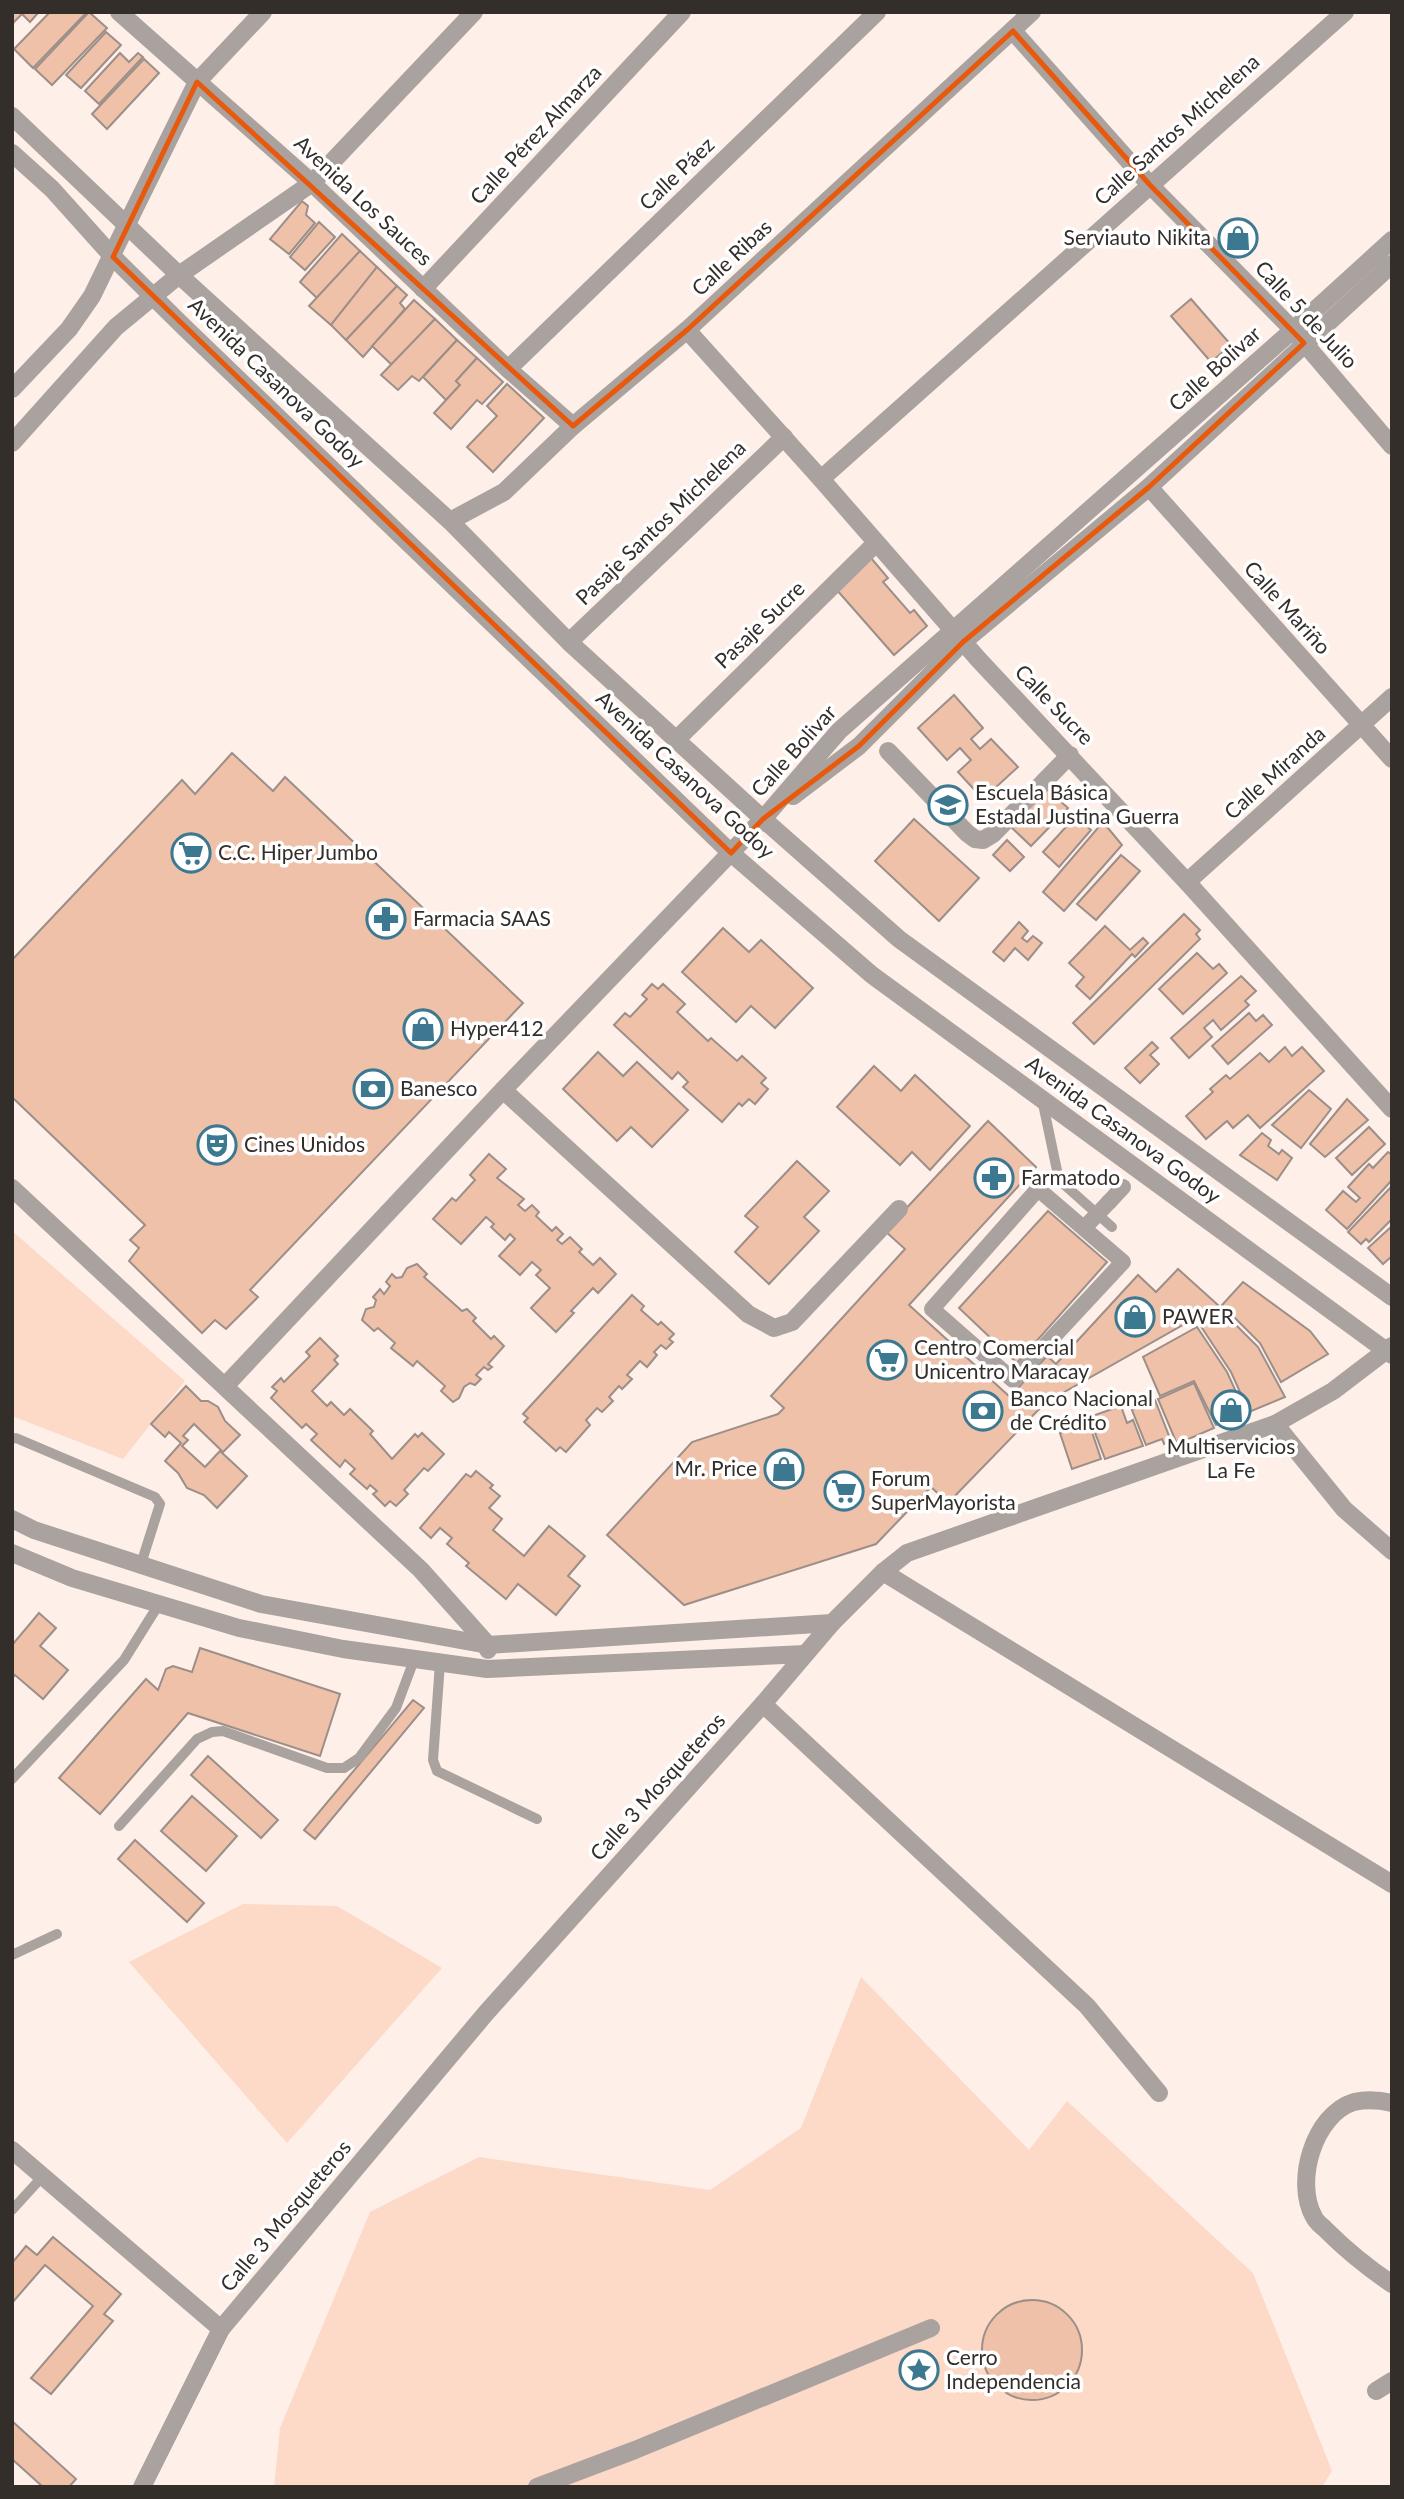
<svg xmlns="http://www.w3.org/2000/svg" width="1404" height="2499" viewBox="0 0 1404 2499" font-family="Lato,sans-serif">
<rect width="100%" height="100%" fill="#feefe8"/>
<g fill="#fdd9c8">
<path d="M 12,1231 L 185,1381 L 123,1459 L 12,1416 Z"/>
<path d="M 243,1904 L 337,1906 L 442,1968 L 287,2143 L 129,1962 Z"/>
<path d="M 861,1977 L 1029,2150 L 1067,2101 L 1253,2273 L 1332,2471 L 1322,2487 L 274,2487 L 280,2428 L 370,2212 L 479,2157 L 710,2190 L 801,2128 Z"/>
</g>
<g fill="#f0c1a9" stroke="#9c8e88" stroke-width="2">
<path d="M 12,12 L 39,12 L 30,22 L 22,14 L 12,24 Z"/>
<path d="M 50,12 L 87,12 L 33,68 L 14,49 Z"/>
<path d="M 89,12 L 107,28 L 52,85 L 35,69 Z"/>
<path d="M 106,32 L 121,45 L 81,88 L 66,75 Z"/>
<path d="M 120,53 L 129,62 L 138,53 L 143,57 L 99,104 L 85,91 Z"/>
<path d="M 144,59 L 159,73 L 107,129 L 92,114 Z"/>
<path d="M 302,201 L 308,206 L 306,215 L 315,223 L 289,254 L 270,239 Z"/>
<path d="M 319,222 L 335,237 L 305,270 L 290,257 Z"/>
<path d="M 342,234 L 360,251 L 317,298 L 300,282 Z"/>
<path d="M 360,251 L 377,267 L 331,325 L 309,306 Z"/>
<path d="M 377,267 L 397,286 L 346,340 L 331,325 Z"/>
<path d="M 397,286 L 407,295 L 400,303 L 405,309 L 363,357 L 346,340 Z"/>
<path d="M 1191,299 L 1231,345 L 1211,362 L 1171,316 Z"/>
<path d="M 414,300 L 435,319 L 392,365 L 372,346 Z"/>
<path d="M 435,319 L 457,340 L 419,381 L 412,376 L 398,390 L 381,375 Z"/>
<path d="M 457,340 L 477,358 L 456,381 L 460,385 L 446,400 L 423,377 Z"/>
<path d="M 477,358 L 503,382 L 482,404 L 477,400 L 451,429 L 434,413 L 460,385 L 456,381 Z"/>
<path d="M 507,384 L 544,418 L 493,472 L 467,447 L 497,416 L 487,406 Z"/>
<path d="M 871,558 L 888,578 L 883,582 L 910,613 L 914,610 L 927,626 L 894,655 L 836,589 Z"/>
<path d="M 954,695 L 983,728 L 971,739 L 980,749 L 991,739 L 1018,767 L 983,799 L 958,772 L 971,760 L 960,748 L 947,760 L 918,728 Z"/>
<path d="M 232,753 L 273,791 L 285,777 L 523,1003 L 250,1290 L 258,1297 L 226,1329 L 215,1320 L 202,1333 L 129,1261 L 139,1248 L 130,1240 L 145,1225 L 12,1097 L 12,960 L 182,780 L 195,794 Z"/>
<path d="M 1047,789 L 1068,808 L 1031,846 L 1011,827 Z"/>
<path d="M 1076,816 L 1091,830 L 1059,867 L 1043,852 Z"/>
<path d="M 914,819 L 979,878 L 939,921 L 875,861 Z"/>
<path d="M 1103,822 L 1122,845 L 1064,911 L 1043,892 Z"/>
<path d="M 1007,840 L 1024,857 L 1010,871 L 993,855 Z"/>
<path d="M 1121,855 L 1140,871 L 1096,920 L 1077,904 Z"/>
<path d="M 1184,914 L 1200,930 L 1196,934 L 1200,939 L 1094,1044 L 1073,1023 Z"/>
<path d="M 1019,922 L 1028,931 L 1022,938 L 1027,942 L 1033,936 L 1042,943 L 1028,960 L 1015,948 L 1004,961 L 993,952 Z"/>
<path d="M 1105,926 L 1130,950 L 1143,938 L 1148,943 L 1135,957 L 1132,954 L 1090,999 L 1076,986 L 1084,977 L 1069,963 Z"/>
<path d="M 723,928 L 749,952 L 761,940 L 813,988 L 775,1028 L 751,1006 L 736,1022 L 682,972 Z"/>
<path d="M 1197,953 L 1213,969 L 1219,964 L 1227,973 L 1183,1014 L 1159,989 Z"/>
<path d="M 1241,976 L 1256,991 L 1245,1001 L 1249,1005 L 1221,1030 L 1213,1020 L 1204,1028 L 1212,1037 L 1189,1058 L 1171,1038 Z"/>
<path d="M 652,984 L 658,989 L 663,984 L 685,1004 L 677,1012 L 708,1041 L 711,1038 L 737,1061 L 742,1056 L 766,1078 L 761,1083 L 768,1089 L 755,1104 L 749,1099 L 742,1106 L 739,1103 L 722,1122 L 683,1087 L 688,1082 L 678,1072 L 672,1079 L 614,1025 L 625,1013 L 630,1017 L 647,999 L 642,995 Z"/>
<path d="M 1249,1013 L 1256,1021 L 1263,1015 L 1272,1025 L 1228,1064 L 1212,1046 Z"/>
<path d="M 1152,1042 L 1158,1048 L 1150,1055 L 1159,1064 L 1140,1083 L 1125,1068 Z"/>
<path d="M 1285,1047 L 1292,1056 L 1302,1047 L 1324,1071 L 1260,1128 L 1248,1115 L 1233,1128 L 1227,1121 L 1206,1139 L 1186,1116 L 1213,1092 L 1210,1089 L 1226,1075 L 1230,1079 L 1260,1053 L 1269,1062 Z"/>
<path d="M 598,1052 L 623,1076 L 637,1062 L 688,1110 L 652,1147 L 631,1127 L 617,1141 L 563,1089 Z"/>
<path d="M 874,1066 L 901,1091 L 915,1075 L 970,1126 L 930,1170 L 912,1152 L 900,1165 L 837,1107 Z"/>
<path d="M 1309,1090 L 1331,1109 L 1301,1148 L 1272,1125 Z"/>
<path d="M 1347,1099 L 1368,1120 L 1325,1157 L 1310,1144 Z"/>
<path d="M 988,1121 L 1036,1167 L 909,1305 L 1010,1397 L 1047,1356 L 1056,1364 L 1138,1275 L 1156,1292 L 1178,1269 L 1218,1305 L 1045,1403 L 948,1503 L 931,1487 L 876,1544 L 684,1605 L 607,1535 L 692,1442 L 778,1414 L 784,1408 L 771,1396 L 905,1249 L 885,1231 Z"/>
<path d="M 1369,1127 L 1385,1144 L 1352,1175 L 1336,1158 Z"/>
<path d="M 1262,1133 L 1271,1140 L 1268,1146 L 1279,1154 L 1282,1150 L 1292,1158 L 1277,1180 L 1240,1155 Z"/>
<path d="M 1388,1152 L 1392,1155 L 1392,1180 L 1347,1229 L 1326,1210 L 1343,1191 L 1356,1202 L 1360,1198 L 1348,1187 L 1369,1164 L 1373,1168 Z"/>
<path d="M 489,1154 L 506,1169 L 497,1178 L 524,1199 L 518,1205 L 525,1211 L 532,1205 L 539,1212 L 536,1216 L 552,1231 L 556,1227 L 563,1234 L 557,1240 L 562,1244 L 570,1237 L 582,1249 L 579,1252 L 593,1265 L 600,1258 L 616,1274 L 598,1293 L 593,1288 L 571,1311 L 574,1313 L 556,1332 L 531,1308 L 550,1288 L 536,1275 L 541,1270 L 532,1262 L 520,1275 L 499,1256 L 515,1239 L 510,1234 L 505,1240 L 491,1227 L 494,1224 L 486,1217 L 461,1244 L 433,1219 L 452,1198 L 456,1201 L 475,1180 L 470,1175 Z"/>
<path d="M 797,1161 L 829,1191 L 804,1217 L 819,1231 L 769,1284 L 735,1252 L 758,1227 L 745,1216 Z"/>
<path d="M 1392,1186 L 1392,1219 L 1369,1242 L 1366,1239 L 1361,1244 L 1348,1232 Z"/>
<path d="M 1048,1211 L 1107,1262 L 1017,1363 L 959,1308 Z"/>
<path d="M 1392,1226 L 1392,1256 L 1383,1264 L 1368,1248 Z"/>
<path d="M 417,1264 L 427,1274 L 424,1277 L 462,1311 L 467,1309 L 476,1318 L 473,1321 L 491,1339 L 494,1336 L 504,1346 L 488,1364 L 492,1367 L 488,1370 L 484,1367 L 476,1375 L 481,1379 L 475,1385 L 470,1383 L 464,1387 L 459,1398 L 453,1402 L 441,1391 L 445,1386 L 417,1361 L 413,1366 L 391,1348 L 395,1343 L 378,1328 L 374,1331 L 362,1320 L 366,1309 L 374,1307 L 376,1300 L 373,1297 L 380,1289 L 384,1294 L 390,1286 L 386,1282 L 392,1274 L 396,1278 L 402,1277 L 407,1268 Z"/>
<path d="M 1243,1282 L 1310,1331 L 1328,1354 L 1281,1382 L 1260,1343 L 1222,1305 Z"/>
<path d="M 632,1295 L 644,1306 L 641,1310 L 658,1325 L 661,1322 L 674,1334 L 669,1339 L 673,1342 L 666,1349 L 661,1345 L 654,1352 L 657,1355 L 647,1367 L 640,1361 L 627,1375 L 632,1379 L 622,1389 L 619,1386 L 609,1397 L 613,1401 L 602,1412 L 597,1408 L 586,1420 L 590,1425 L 566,1452 L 560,1447 L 556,1451 L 524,1422 L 528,1418 L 523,1414 Z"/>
<path d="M 1219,1308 L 1258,1347 L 1285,1397 L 1249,1412 L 1231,1372 L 1200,1325 Z"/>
<path d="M 1197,1327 L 1227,1372 L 1246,1414 L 1216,1425 L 1194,1381 L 1160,1396 L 1143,1357 Z"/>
<path d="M 320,1338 L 338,1356 L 334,1360 L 338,1364 L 312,1391 L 327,1406 L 331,1402 L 344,1415 L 350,1409 L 373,1431 L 370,1434 L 392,1459 L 415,1434 L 418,1437 L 422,1433 L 444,1454 L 428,1471 L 424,1468 L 404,1490 L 408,1494 L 396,1506 L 390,1501 L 385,1506 L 373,1494 L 377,1491 L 370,1485 L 367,1489 L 350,1474 L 355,1469 L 345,1460 L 340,1467 L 311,1440 L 317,1434 L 306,1424 L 302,1428 L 271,1398 L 277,1391 L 272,1387 L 281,1378 L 284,1382 L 310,1356 L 306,1352 Z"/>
<path d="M 1194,1383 L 1214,1428 L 1177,1444 L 1158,1399 Z"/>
<path d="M 186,1386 L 201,1401 L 208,1401 L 218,1407 L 225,1421 L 240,1435 L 223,1452 L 194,1424 L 183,1436 L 188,1440 L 182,1446 L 205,1467 L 220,1451 L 247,1476 L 217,1508 L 204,1495 L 187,1488 L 178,1473 L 165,1461 L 181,1443 L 169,1432 L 165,1437 L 151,1424 Z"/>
<path d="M 1155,1400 L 1171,1441 L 1164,1444 L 1162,1439 L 1146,1445 L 1132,1410 Z"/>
<path d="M 1121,1406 L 1127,1423 L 1133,1420 L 1143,1446 L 1105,1459 L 1089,1417 Z"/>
<path d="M 1089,1423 L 1101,1459 L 1072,1469 L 1060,1433 Z"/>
<path d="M 476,1471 L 493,1485 L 490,1488 L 500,1496 L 489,1508 L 502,1519 L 493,1530 L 524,1556 L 549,1526 L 585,1556 L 568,1576 L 580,1586 L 556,1615 L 518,1584 L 506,1599 L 466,1566 L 469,1563 L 447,1544 L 452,1538 L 440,1528 L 431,1538 L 420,1528 L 466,1474 L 471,1477 Z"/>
<path d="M 39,1613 L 56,1628 L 40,1646 L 68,1670 L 43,1699 L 15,1675 L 12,1678 L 12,1645 Z"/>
<path d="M 200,1648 L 340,1694 L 320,1756 L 188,1713 L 100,1814 L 59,1778 L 146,1679 L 158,1690 L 166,1669 L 173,1666 L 192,1672 Z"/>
<path d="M 413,1700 L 424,1708 L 315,1839 L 304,1830 Z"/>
<path d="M 208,1756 L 278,1820 L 261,1838 L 191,1775 Z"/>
<path d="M 192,1796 L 237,1836 L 206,1871 L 161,1831 Z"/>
<path d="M 135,1840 L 204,1903 L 187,1922 L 118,1859 Z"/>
<path d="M 53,2237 L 121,2294 L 104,2314 L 113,2321 L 51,2394 L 31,2378 L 93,2306 L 45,2265 L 12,2303 L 12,2263 L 26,2246 L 37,2255 Z"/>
<circle cx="1032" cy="2350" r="50"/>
<path d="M 12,2421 L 76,2479 L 69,2487 L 43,2487 L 12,2459 Z"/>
</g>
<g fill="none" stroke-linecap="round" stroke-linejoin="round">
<g stroke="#a9a29f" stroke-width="10">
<path d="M 1042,1099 L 1059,1180 L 1112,1227"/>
<path d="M 12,1439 L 16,1438 L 155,1497 L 160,1504 L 141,1564"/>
<path d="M 440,1663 L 433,1760 L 437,1771 L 537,1819"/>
<path d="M 12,1779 L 124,1660 L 159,1604"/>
<path d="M 119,1826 L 197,1739 L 212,1732 L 223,1731 L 327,1768 L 344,1768 L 359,1758 L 396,1708 L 414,1660"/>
<path d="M 12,1955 L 57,1934"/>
<path d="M 12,2210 L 43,2176"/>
</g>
<g stroke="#a9a29f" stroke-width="16">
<path d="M 1038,1189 L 1123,1262 L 1013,1380 L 932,1309 Z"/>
<path d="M 1109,1202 L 1123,1187"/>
</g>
<g stroke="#a9a29f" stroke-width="18">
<path d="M 119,12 L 312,183 L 508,369 L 573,426"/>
<path d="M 1013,31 L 1150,185 L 1293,330 L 1392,446"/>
<path d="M 127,224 L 197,82 L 263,12"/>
<path d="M 179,275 L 312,183 L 474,12"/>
<path d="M 423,289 L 682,12"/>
<path d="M 687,330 L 821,479 L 979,660 L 1187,882 L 1392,1109"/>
<path d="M 508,369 L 877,12"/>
<path d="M 821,479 L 1345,12"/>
<path d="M 1149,487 L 1392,759"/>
<path d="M 450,521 L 504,492 L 573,426 L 687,330 L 1032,12"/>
<path d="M 569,642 L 784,437"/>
<path d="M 676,740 L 876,543"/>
<path d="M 888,751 L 967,833 L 975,839 L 983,840 L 993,834 L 1070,755"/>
<path d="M 793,796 L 859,746 L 963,642 L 1149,487 L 1392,264"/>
<path d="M 1187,882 L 1392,697"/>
<path d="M 503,1090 L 748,1314 L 774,1328 L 792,1322 L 899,1209"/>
<path d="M 12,1188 L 421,1570 L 488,1645 L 488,1650"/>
<path d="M 226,1385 L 503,1090 L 763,819 L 839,731 L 1293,330 L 1392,240"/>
<path d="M 1275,1424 L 1344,1509 L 1392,1551"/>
<path d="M 12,1519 L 34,1530 L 261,1604 L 488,1645 L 832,1623"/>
<path d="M 12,1553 L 72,1578 L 239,1628 L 343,1649 L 487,1669 L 805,1654"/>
<path d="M 883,1572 L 1392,1884"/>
<path d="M 763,1704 L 1087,2006 L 1159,2093"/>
<path d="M 1392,2103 C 1379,2100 1368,2099 1354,2102 C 1314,2114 1294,2182 1314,2217 C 1316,2222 1322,2226 1325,2229 C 1346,2250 1368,2268 1392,2284"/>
<path d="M 12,2150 L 221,2329"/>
<path d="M 1376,2391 L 1392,2381"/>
<path d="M 142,2487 L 221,2329 L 486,2013 L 763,1704 L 832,1623 L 883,1572 L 907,1553 L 1275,1424 L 1333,1391 L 1392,1346"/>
<path d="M 537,2487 L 635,2450 L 931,2328"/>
</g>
<g stroke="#a9a29f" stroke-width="18">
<path d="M 12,116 L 179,275 L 450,521 L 569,642 L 763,819 L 899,939 L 1392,1297"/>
<path d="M 12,153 L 52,189 L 113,257 L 185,328 L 731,853 L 872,975 L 1392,1355"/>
<path d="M 12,389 L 69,329 L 92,296 L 127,224"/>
<path d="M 12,443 L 116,327 L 179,275"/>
</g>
<path stroke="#a9a29f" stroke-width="16" d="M 1086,1226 L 1109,1202"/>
</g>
<path fill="none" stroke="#e8590c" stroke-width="5" stroke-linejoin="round" d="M 1013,31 L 1150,185 L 1304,343 L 1149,487 L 963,642 L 859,746 L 763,819 L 731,853 L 113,257 L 197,82 L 573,426 L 687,330 Z"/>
<defs>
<g id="shop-ring" transform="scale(2.0125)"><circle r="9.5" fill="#fff" stroke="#3d7891" stroke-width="1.5"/><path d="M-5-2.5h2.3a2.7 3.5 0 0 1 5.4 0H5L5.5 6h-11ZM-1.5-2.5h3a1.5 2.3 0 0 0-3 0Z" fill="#3d7891"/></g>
<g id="school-ring" transform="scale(2.0125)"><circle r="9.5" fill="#fff" stroke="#3d7891" stroke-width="1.5"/><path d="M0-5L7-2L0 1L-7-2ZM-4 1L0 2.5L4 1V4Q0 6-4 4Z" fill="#3d7891"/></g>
<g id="supermarket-ring" transform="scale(2.0125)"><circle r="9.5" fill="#fff" stroke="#3d7891" stroke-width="1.5"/><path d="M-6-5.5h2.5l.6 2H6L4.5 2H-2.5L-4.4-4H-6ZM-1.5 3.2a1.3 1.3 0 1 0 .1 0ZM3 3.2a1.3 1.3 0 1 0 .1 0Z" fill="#3d7891"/></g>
<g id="pharmacy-ring" transform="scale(2.0125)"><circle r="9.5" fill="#fff" stroke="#3d7891" stroke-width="1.5"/><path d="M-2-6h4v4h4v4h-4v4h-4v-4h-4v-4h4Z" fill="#3d7891"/></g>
<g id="bank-ring" transform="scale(2.0125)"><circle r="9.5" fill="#fff" stroke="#3d7891" stroke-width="1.5"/><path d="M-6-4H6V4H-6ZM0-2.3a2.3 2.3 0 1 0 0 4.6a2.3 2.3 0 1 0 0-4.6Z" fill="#3d7891"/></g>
<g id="theatre-ring" transform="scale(2.0125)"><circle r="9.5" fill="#fff" stroke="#3d7891" stroke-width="1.5"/><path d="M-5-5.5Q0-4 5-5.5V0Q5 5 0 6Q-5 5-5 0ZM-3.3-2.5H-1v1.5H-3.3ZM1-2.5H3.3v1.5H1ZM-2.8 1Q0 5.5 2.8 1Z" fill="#3d7891"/></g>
<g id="sight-ring" transform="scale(2.0125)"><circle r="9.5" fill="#fff" stroke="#3d7891" stroke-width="1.5"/><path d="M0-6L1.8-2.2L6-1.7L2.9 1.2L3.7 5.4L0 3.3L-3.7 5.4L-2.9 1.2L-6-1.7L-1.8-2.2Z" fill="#3d7891"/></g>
</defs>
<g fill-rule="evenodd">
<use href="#shop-ring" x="1238" y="238"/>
<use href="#school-ring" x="948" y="805"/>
<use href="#supermarket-ring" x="191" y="853"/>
<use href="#pharmacy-ring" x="386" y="919"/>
<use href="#shop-ring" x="423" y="1029"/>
<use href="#bank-ring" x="373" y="1089"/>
<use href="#theatre-ring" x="217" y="1145"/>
<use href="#pharmacy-ring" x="994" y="1178"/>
<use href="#shop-ring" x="1135" y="1317"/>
<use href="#supermarket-ring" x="887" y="1360"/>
<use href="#shop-ring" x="1231" y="1410"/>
<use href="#bank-ring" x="983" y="1411"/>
<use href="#shop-ring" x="784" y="1469"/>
<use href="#supermarket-ring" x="844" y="1491"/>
<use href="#sight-ring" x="919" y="2370"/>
</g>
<g text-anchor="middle" stroke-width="7" stroke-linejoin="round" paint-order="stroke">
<g font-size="21" fill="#342e2b" stroke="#fff">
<text transform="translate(1177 130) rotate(-42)" y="7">Calle Santos Michelena</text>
<text transform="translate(536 135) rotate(-47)" y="7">Calle Pérez Almarza</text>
<text transform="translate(677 174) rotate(-44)" y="7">Calle Páez</text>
<text transform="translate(363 201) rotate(43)" y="7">Avenida Los Sauces</text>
<text transform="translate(732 258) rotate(-43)" y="7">Calle Ribas</text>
<text transform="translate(1306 315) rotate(47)" y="7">Calle 5 de Julio</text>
<text transform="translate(1215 369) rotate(-42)" y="7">Calle Bolivar</text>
<text transform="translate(276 383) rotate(44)" y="7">Avenida Casanova Godoy</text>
<text transform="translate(661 523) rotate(-44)" y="7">Pasaje Santos Michelena</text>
<text transform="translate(1287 608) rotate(48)" y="7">Calle Mariño</text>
<text transform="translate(760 625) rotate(-44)" y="7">Pasaje Sucre</text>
<text transform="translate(1054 705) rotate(46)" y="7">Calle Sucre</text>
<text transform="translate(794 751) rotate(-48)" y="7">Calle Bolivar</text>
<text transform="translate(1275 773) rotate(-42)" y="7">Calle Miranda</text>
<text transform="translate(685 775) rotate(43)" y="7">Avenida Casanova Godoy</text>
<text transform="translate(1123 1130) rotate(36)" y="7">Avenida Casanova Godoy</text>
<text transform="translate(658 1787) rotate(-48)" y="7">Calle 3 Mosqueteros</text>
<text transform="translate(286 2216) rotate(-50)" y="7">Calle 3 Mosqueteros</text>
</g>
<g font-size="21" fill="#342e2b" stroke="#fff" text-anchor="start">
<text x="1211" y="245" text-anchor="end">Serviauto Nikita</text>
<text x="975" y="800">Escuela Básica<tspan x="975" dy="24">Estadal Justina Guerra</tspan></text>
<text x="218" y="860">C.C. Hiper Jumbo</text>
<text x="413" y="926">Farmacia SAAS</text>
<text x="450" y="1036">Hyper412</text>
<text x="400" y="1096">Banesco</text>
<text x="244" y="1152">Cines Unidos</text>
<text x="1021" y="1185">Farmatodo</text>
<text x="1162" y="1324">PAWER</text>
<text x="914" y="1355">Centro Comercial<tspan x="914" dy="24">Unicentro Maracay</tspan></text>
<text x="1010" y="1406">Banco Nacional<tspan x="1010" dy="24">de Crédito</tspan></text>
<text x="1231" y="1454" text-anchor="middle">Multiservicios<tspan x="1231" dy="24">La Fe</tspan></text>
<text x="757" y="1476" text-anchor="end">Mr. Price</text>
<text x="871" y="1486">Forum<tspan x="871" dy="24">SuperMayorista</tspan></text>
<text x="946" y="2365">Cerro<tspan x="946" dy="24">Independencia</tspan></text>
</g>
</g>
<rect width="1404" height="2499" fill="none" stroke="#342e2b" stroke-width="28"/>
</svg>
